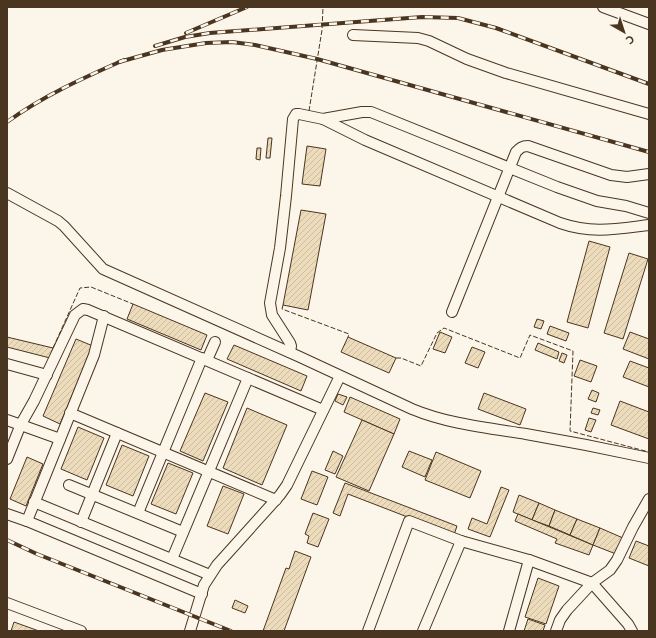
<svg xmlns="http://www.w3.org/2000/svg" width="656" height="638" viewBox="0 0 656 638" font-family="Ubuntu,sans-serif">
<defs>
<pattern id="building-hatch" width="6" height="6" patternUnits="userSpaceOnUse"><rect width="6" height="6" fill="#ecdcbc"/><path d="M-1 1l2-2M0 6l6-6M5 7l2-2" fill="none" stroke="#ccbda1"/></pattern>
</defs>
<rect width="100%" height="100%" fill="#fbf6e9"/>
<g fill="url(#building-hatch)" stroke="#4a3520">
<path d="M 268,138 L 272,138 L 270,158 L 266,158 Z"/>
<path d="M 307,146 L 326,149 L 320,186 L 302,184 Z"/>
<path d="M 257,148 L 261,148 L 260,160 L 256,159 Z"/>
<path d="M 301,210 L 326,214 L 308,310 L 283,305 Z"/>
<path d="M 589,241 L 610,247 L 588,328 L 567,322 Z"/>
<path d="M 629,253 L 648,259 L 623,339 L 604,333 Z"/>
<path d="M 133,304 L 207,335 L 201,350 L 127,319 Z"/>
<path d="M 537,319 L 544,321 L 541,329 L 534,327 Z"/>
<path d="M 550,326 L 569,333 L 566,341 L 547,334 Z"/>
<path d="M 440,332 L 452,337 L 445,353 L 433,349 Z"/>
<path d="M 630,332 L 649,339 L 649,359 L 623,349 Z"/>
<path d="M 7,337 L 53,348 L 50,358 L 7,347 Z"/>
<path d="M 348,337 L 396,358 L 389,373 L 341,352 Z"/>
<path d="M 76,339 L 93,346 L 60,424 L 43,416 Z"/>
<path d="M 538,343 L 559,352 L 557,359 L 535,350 Z"/>
<path d="M 234,345 L 307,376 L 301,391 L 227,359 Z"/>
<path d="M 472,347 L 485,352 L 478,368 L 465,363 Z"/>
<path d="M 562,353 L 567,355 L 564,363 L 559,361 Z"/>
<path d="M 580,360 L 597,366 L 591,382 L 574,376 Z"/>
<path d="M 630,361 L 649,368 L 649,387 L 623,377 Z"/>
<path d="M 592,390 L 599,393 L 596,402 L 588,399 Z"/>
<path d="M 205,393 L 228,402 L 203,461 L 180,451 Z"/>
<path d="M 484,393 L 526,409 L 520,425 L 478,409 Z"/>
<path d="M 338,394 L 347,397 L 343,405 L 335,401 Z"/>
<path d="M 350,397 L 400,419 L 394,434 L 344,412 Z"/>
<path d="M 620,401 L 649,412 L 649,439 L 611,425 Z"/>
<path d="M 247,408 L 287,425 L 262,485 L 223,468 Z"/>
<path d="M 593,408 L 600,410 L 598,415 L 591,413 Z"/>
<path d="M 589,418 L 596,420 L 591,432 L 585,430 Z"/>
<path d="M 362,420 L 394,434 L 369,491 L 336,477 Z"/>
<path d="M 78,427 L 104,438 L 87,480 L 61,469 Z"/>
<path d="M 122,445 L 149,456 L 133,496 L 106,485 Z"/>
<path d="M 333,451 L 343,456 L 335,474 L 325,470 Z"/>
<path d="M 409,451 L 432,460 L 425,477 L 402,467 Z"/>
<path d="M 436,452 L 481,471 L 470,498 L 425,480 Z"/>
<path d="M 27,457 L 43,464 L 26,506 L 10,499 Z"/>
<path d="M 168,463 L 193,473 L 176,514 L 151,504 Z"/>
<path d="M 312,471 L 328,477 L 317,505 L 301,499 Z"/>
<path d="M 345,483 L 457,526 L 454,535 L 348,494 L 340,516 L 333,513 Z"/>
<path d="M 223,486 L 244,494 L 228,534 L 207,526 Z"/>
<path d="M 501,487 L 509,490 L 490,537 L 468,529 L 472,518 L 487,524 Z"/>
<path d="M 519,495 L 539,503 L 532,520 L 513,512 Z"/>
<path d="M 539,503 L 555,510 L 549,526 L 532,520 Z"/>
<path d="M 555,510 L 577,519 L 570,535 L 549,526 Z"/>
<path d="M 313,513 L 329,519 L 318,547 L 307,543 L 309,536 L 305,534 Z"/>
<path d="M 518,514 L 593,545 L 589,555 L 555,543 L 557,539 L 515,521 Z"/>
<path d="M 577,519 L 600,528 L 593,545 L 570,535 Z"/>
<path d="M 600,528 L 623,538 L 616,554 L 593,545 Z"/>
<path d="M 636,541 L 649,546 L 649,566 L 629,558 Z"/>
<path d="M 295,551 L 311,557 L 284,631 L 263,631 L 286,568 L 289,569 Z"/>
<path d="M 538,578 L 559,586 L 546,624 L 525,617 Z"/>
<path d="M 235,600 L 248,606 L 245,613 L 232,608 Z"/>
<path d="M 528,619 L 545,625 L 543,631 L 524,631 Z"/>
<path d="M 14,622 L 39,631 L 11,631 Z"/>
</g>
<g fill="none" stroke-linecap="round" stroke-linejoin="round">
<g stroke="#4a3520" stroke-width="12">
<g id="minor">
<path d="M 603,7 L 649,24"/>
<path d="M 353,35 L 418,38 L 429,41 L 467,59 L 506,73 L 649,114"/>
<path d="M 323,119 L 365,140 L 560,223 C 592,234 616,229 649,225"/>
<path d="M 7,193 L 58,221 L 64,226 L 103,269 L 300,357 L 412,409 C 448,424 488,428 526,434 C 567,441 608,449 649,458"/>
<path d="M 452,312 L 516,152 C 520,148 522,146 528,146 L 611,175 L 627,177 L 649,174"/>
<path d="M 104,316 L 94,355 L 27,521 L 202,594"/>
<path d="M 290,352 L 291,346 L 290,343 L 272,315 L 270,303 L 280,248 L 286,196 L 293,119 L 296,114 L 299,114 L 323,119 L 362,112 L 371,112 L 557,187 L 597,201 L 626,206 L 649,213"/>
<path d="M 207,360 L 215,342"/>
<path d="M 7,364 L 47,375"/>
<path d="M 70,413 L 276,500"/>
<path d="M 7,420 L 60,439"/>
<path d="M 7,459 L 21,424 L 34,401 L 75,315 L 83,309 L 88,310 L 323,410"/>
<path d="M 69,485 L 183,532"/>
<path d="M 34,502 L 210,575"/>
<path d="M 138,513 L 202,358"/>
<path d="M 7,514 L 27,521"/>
<path d="M 81,522 L 117,433"/>
<path d="M 172,559 L 248,378"/>
<path d="M 7,603 L 81,631"/>
<path d="M 190,631 L 204,585 L 217,565 L 280,495 L 287,485 L 340,376"/>
<path d="M 368,631 L 409,521 L 461,541"/>
<path d="M 423,631 L 461,541 L 529,560 L 592,583 L 628,624 L 632,631"/>
<path d="M 509,631 L 529,560"/>
<path d="M 556,631 L 560,620 L 567,610 L 592,583 L 610,570 L 617,560 L 633,527 L 649,499"/>
</g>
</g>
<use href="#minor" stroke="#fbf6e9" stroke-width="10"/>
<g stroke="#4a3520" stroke-width="4">
<g id="rail">
<path d="M 186,33 L 247,7"/>
<path d="M 155,46 L 185,37 L 210,33 L 422,17 L 458,18 L 496,28 L 649,84"/>
<path d="M 119,62 L 162,50 L 206,43 L 232,42 L 255,45 L 317,59 L 649,152"/>
<path d="M 7,122 C 43,96 83,78 124,60"/>
<path d="M 7,540 L 37,554 L 231,631"/>
</g>
</g>
<use href="#rail" stroke="#fbf6e9" stroke-width="2.5" stroke-dasharray="8" stroke-linecap="butt"/>
<g stroke="#4a3520" stroke-width="1" stroke-dasharray="5 2" stroke-linecap="butt">
<path d="M 309,111 L 322,30 L 323,7"/>
<path d="M 283,305 L 282,309 L 349,334 L 348,337"/>
<path d="M 53,348 L 80,288 L 91,287 L 133,304"/>
<path d="M 396,358 L 401,358 L 421,366 L 437,333 L 444,328 L 520,358 L 530,335 L 573,351 L 570,431 L 649,452"/>
</g>
</g>
<rect width="656" height="638" fill="none" stroke="#4a3520" stroke-width="16"/>
<g transform="translate(624 32) rotate(141)" stroke="#fbf6e9" stroke-width="3" paint-order="stroke">
<path d="M0-3L7 15L0 10L-7 15Z" fill="#4a3520"/>
<text y="-6" font-size="11" font-weight="bold" text-anchor="middle" fill="#4a3520">С</text>
</g>
</svg>
